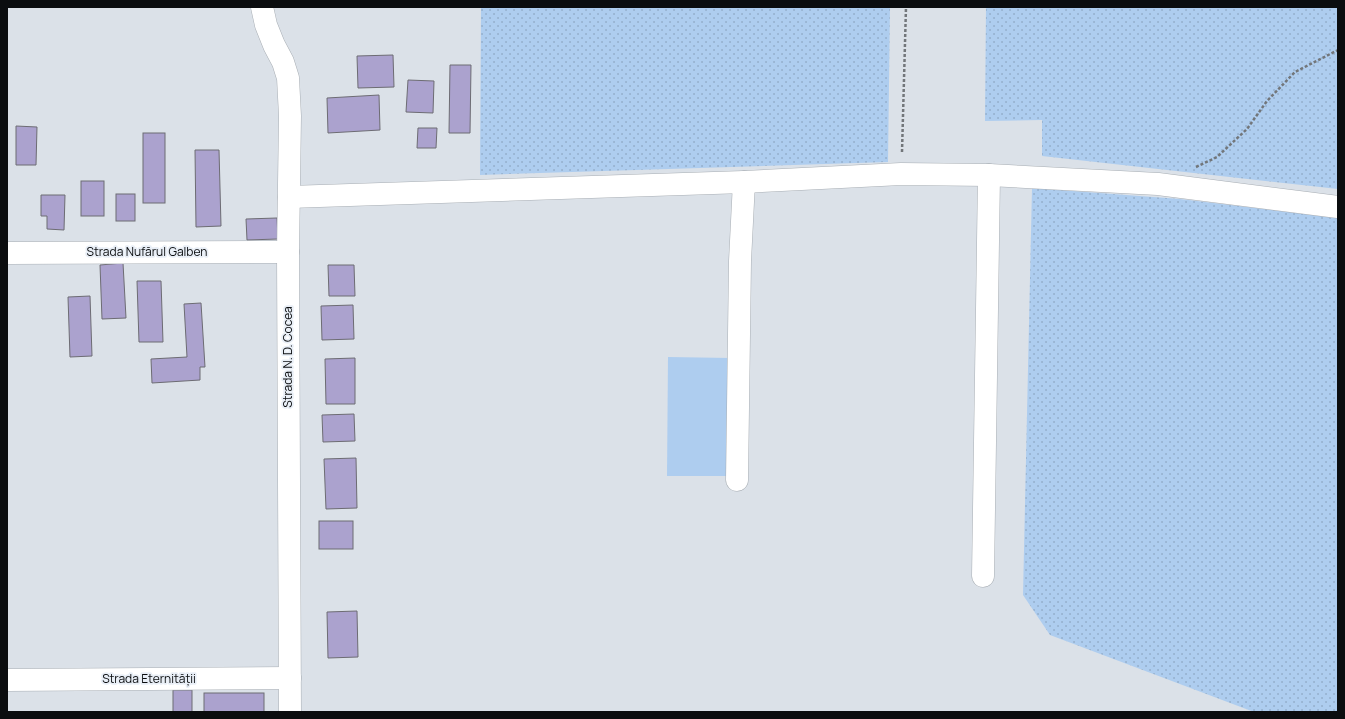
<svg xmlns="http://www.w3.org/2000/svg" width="1345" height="719" viewBox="0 0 1345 719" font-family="Manrope,sans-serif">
<defs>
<pattern id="grass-dots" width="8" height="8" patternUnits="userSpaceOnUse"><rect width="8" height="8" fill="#aecdef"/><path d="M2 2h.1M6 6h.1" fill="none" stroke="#94afcc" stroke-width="1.8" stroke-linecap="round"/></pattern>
</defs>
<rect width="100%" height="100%" fill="#dbe1e8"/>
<g fill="url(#grass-dots)">
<path d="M 481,7 L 890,7 L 888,162 L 480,175 Z"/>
<path d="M 986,7 L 1338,7 L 1338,189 L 1042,156 L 1042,120 L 985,121 Z"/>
<path d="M 1032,188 L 1180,199 L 1338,218 L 1338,712 L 1254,712 L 1050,635 L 1023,595 Z"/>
</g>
<path fill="#aecdef" d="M 668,357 L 731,358 L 729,476 L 667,476 Z"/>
<g fill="#aba2ce" stroke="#6d6c73">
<path d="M 393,55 L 394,87 L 358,88 L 357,56 Z"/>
<path d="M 450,65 L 471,65 L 470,133 L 449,133 Z"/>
<path d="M 408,80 L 434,81 L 433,113 L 406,112 Z"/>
<path d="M 379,95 L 380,130 L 328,133 L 327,98 Z"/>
<path d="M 16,126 L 37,127 L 36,165 L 16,165 Z"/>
<path d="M 418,128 L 437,128 L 436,148 L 417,148 Z"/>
<rect x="143" y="133" width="22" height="70"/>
<path d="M 195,150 L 219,150 L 221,226 L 196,227 Z"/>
<rect x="81" y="181" width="23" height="35"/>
<rect x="116" y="194" width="19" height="27"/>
<path d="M 41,195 L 65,195 L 64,230 L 47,229 L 47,216 L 41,216 Z"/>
<path d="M 277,218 L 278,239 L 247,240 L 246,219 Z"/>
<path d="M 123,263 L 126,318 L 102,319 L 100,265 Z"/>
<path d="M 328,265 L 354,265 L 355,296 L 329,296 Z"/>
<path d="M 137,281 L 161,281 L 163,342 L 139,342 Z"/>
<path d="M 90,296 L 92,356 L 70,357 L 68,297 Z"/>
<path d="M 201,303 L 205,367 L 200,367 L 200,380 L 152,383 L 151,359 L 187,357 L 184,304 Z"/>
<path d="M 353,305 L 354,339 L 322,340 L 321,306 Z"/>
<path d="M 355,358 L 355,404 L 326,404 L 325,359 Z"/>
<path d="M 354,414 L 355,441 L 323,442 L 322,415 Z"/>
<path d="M 356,458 L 357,508 L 326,509 L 324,459 Z"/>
<rect x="319" y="521" width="34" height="28"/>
<path d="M 357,611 L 358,657 L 328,658 L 327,612 Z"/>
<rect x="173" y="690" width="19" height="22"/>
<rect x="204" y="693" width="60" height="19"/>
</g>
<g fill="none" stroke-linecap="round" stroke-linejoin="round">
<g stroke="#a8aeb4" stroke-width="23">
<g id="minor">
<path d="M 262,7 L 266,25 L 274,45 L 283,62 L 288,78 L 290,116 L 288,252 L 290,712"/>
<path d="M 289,197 L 744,182 L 901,174 L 989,175 L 1158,184 L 1338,207"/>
<path d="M 7,253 L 288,252"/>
<path d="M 737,480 L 740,261 L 744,182"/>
<path d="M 983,576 L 989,175"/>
<path d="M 7,680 L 290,678"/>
</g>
</g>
<g stroke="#72767a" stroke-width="2.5" stroke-dasharray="3 2" stroke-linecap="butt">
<path d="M 902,152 L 906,7"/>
<path d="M 1196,167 L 1217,157 L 1247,129 L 1267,101 L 1295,72 L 1338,50"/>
</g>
<use href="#minor" stroke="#fff" stroke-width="22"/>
</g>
<g text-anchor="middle" stroke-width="3.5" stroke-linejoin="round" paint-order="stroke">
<g font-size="12" fill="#0b0d0f" stroke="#e8eef6">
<text x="147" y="256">Strada Nufărul Galben</text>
<text transform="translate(288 357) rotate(-90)" y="4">Strada N. D. Cocea</text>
<text x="149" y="683">Strada Eternității</text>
</g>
</g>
<rect width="1345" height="719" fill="none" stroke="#0b0d0f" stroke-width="16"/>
</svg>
